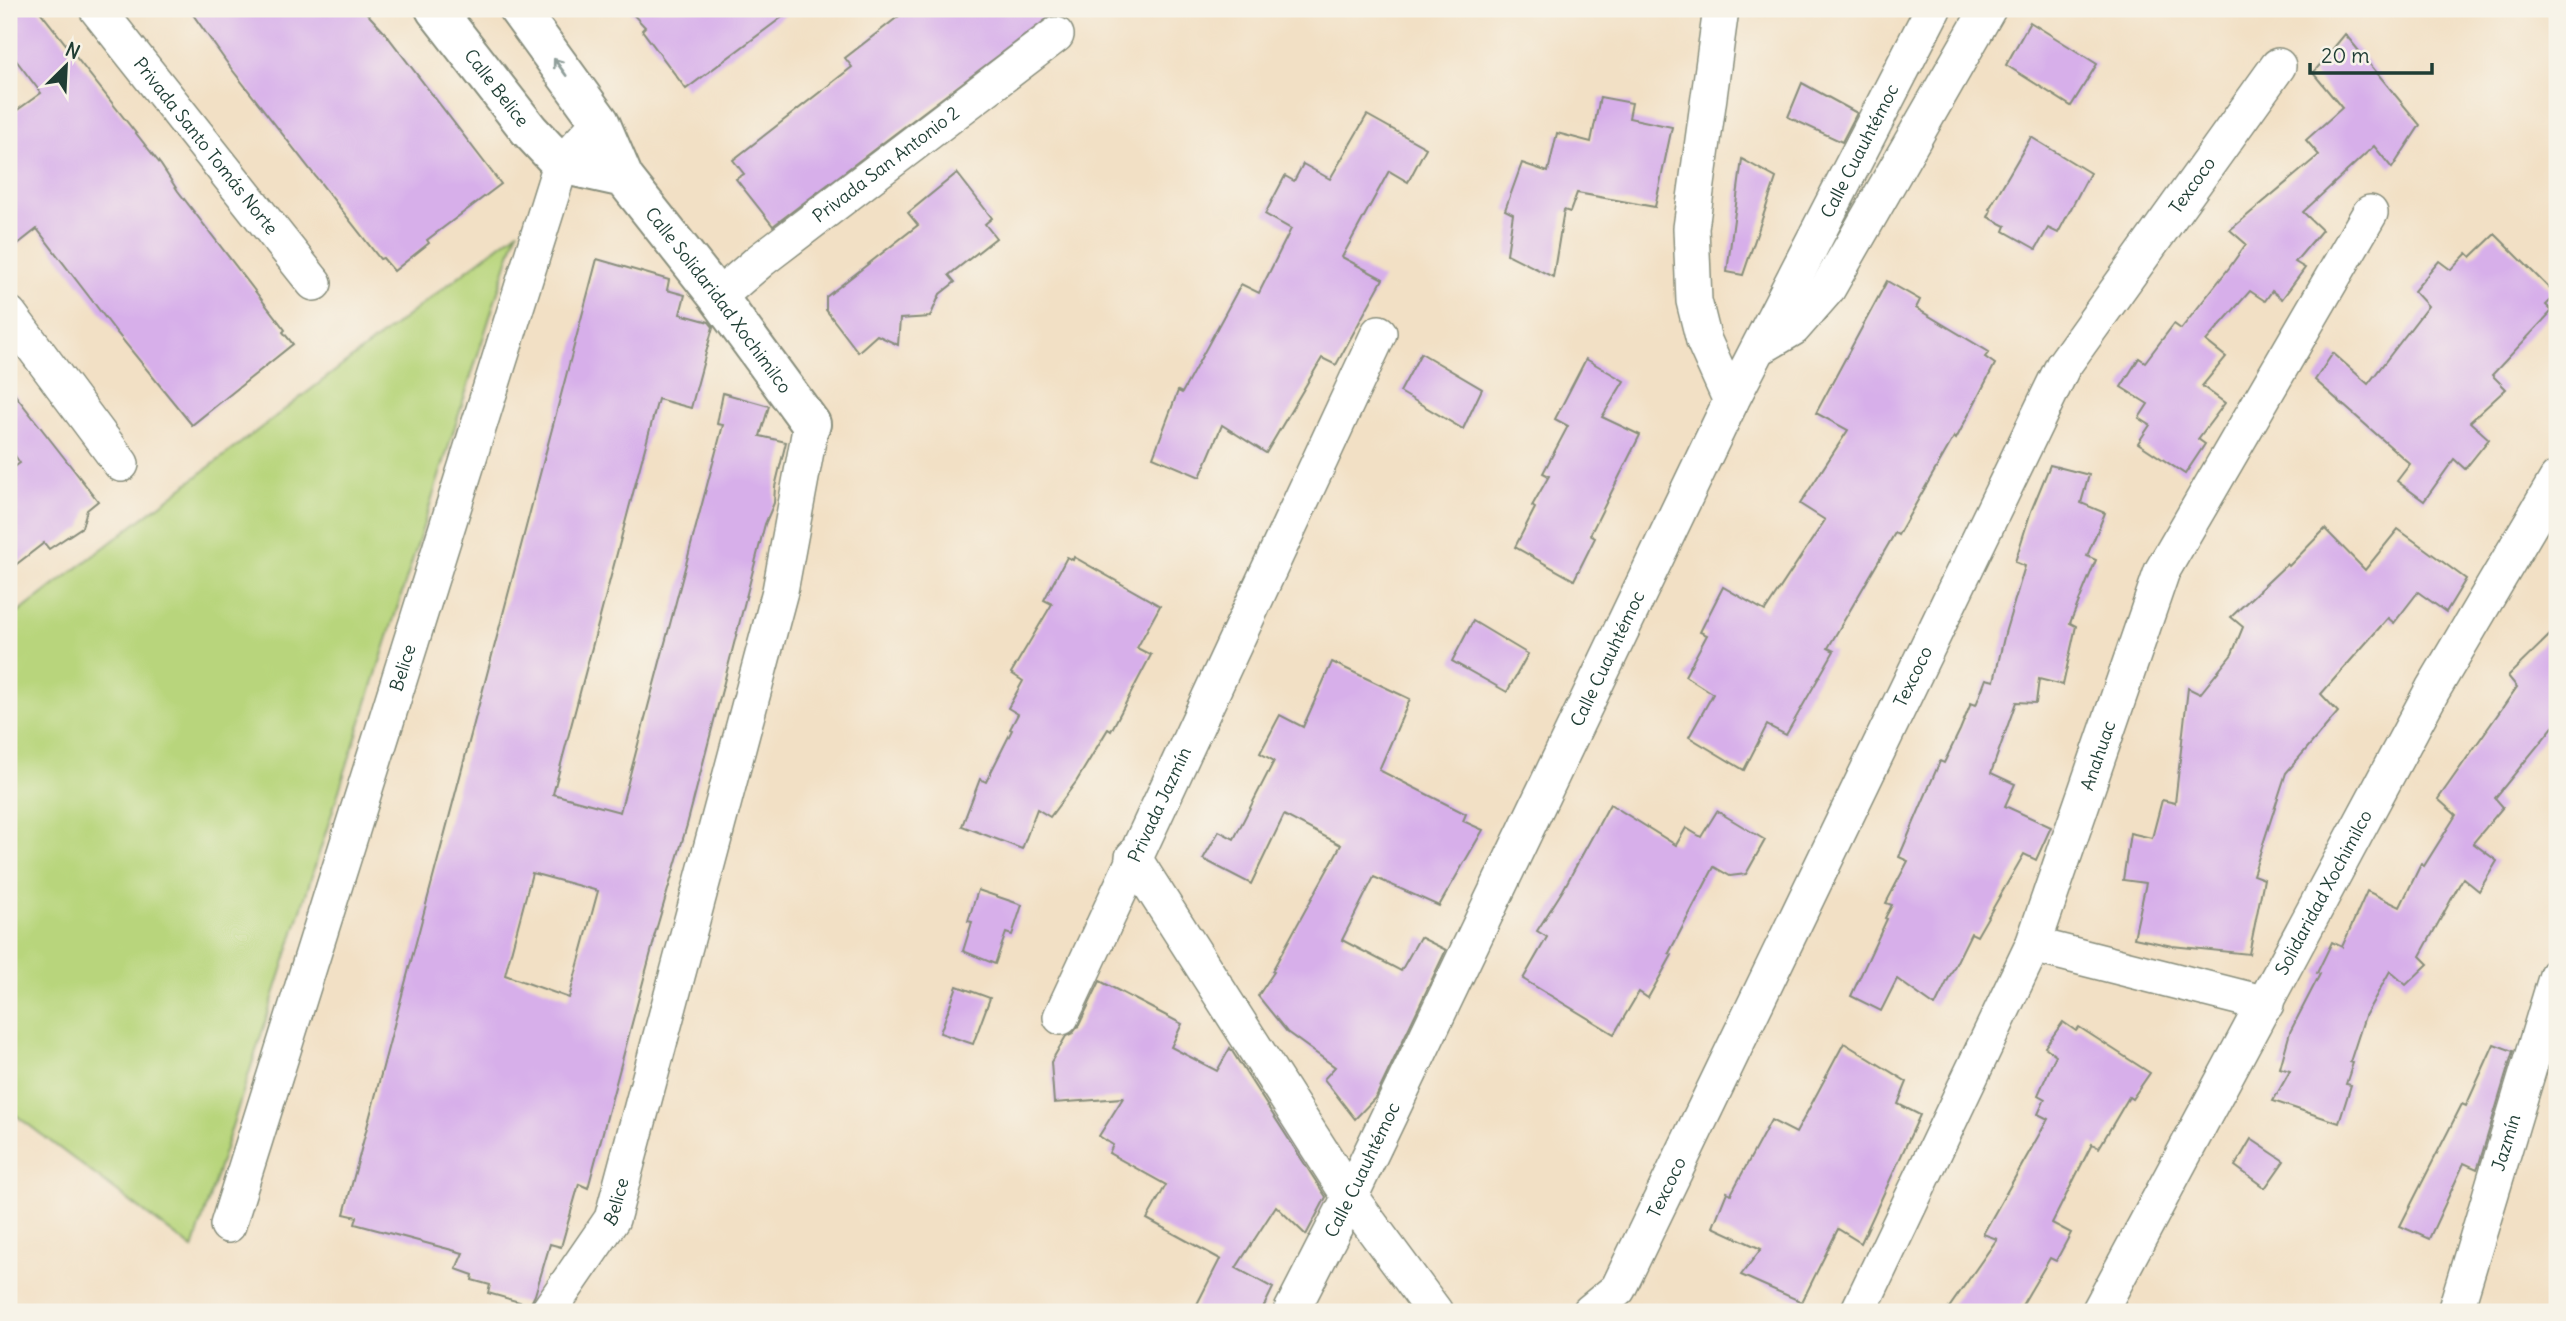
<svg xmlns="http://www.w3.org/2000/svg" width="2566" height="1321" viewBox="0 0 2566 1321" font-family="Delius,sans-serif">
<rect width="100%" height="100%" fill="#f7f3e8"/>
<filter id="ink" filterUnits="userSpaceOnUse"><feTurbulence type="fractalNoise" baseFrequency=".0143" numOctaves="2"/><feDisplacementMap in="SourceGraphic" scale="14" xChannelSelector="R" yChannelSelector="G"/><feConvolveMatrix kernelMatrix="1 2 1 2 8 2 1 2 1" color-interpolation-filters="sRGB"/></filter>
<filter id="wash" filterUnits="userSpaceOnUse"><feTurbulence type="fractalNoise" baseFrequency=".00686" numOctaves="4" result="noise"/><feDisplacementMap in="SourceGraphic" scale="28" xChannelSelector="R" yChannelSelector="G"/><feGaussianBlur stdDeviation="1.57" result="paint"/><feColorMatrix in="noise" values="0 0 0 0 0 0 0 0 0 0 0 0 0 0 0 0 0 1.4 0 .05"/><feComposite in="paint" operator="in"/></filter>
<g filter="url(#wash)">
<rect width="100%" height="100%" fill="#f2e0c5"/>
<path fill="#b8d57b" stroke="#6c8958" stroke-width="2" d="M 517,232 L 193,1249 L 9,1110 L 9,620 Z"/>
<g id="blocks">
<g fill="#d7afea" fill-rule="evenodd">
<path d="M 9,9 L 38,9 L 161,165 L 178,191 L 285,330 L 283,332 L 293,344 L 192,425 L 117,333 L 37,229 L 9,251 L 9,116 L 41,93 L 9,51 Z"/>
<path d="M 189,9 L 363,9 L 385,33 L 501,184 L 427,240 L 429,243 L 394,271 L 383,258 L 380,259 L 230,67 Z"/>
<path d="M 628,9 L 793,9 L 686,89 L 642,30 L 645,27 Z"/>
<path d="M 908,9 L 1060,9 L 773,226 L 736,179 L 744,174 L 733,160 L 852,67 L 845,58 Z"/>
<path d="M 2030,22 L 2097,64 L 2071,106 L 2006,65 Z"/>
<path d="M 2345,34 L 2420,125 L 2392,168 L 2374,146 L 2303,212 L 2322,230 L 2295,262 L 2305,268 L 2282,299 L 2272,291 L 2265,301 L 2250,291 L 2206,341 L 2226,357 L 2202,386 L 2225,403 L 2198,439 L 2205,444 L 2185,474 L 2138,443 L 2150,425 L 2139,418 L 2148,404 L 2121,387 L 2139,358 L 2145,362 L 2174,324 L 2181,329 L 2229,268 L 2246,244 L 2230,230 L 2319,155 L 2306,140 L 2342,108 L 2313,73 Z"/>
<path d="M 1802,83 L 1857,113 L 1842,142 L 1788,117 Z"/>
<path d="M 1600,97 L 1632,103 L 1629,118 L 1672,127 L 1655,207 L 1577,193 L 1570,212 L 1564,210 L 1553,277 L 1507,254 L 1513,214 L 1505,210 L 1522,163 L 1548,172 L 1557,133 L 1591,142 Z"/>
<path d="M 1367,115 L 1426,148 L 1408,182 L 1389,171 L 1342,257 L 1383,279 L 1336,365 L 1322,358 L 1266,453 L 1222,425 L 1200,477 L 1153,457 L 1178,391 L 1182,393 L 1241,284 L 1259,293 L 1291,229 L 1265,214 L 1285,176 L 1294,181 L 1303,164 L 1330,179 Z"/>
<path d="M 2031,137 L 2090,173 L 2058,233 L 2048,228 L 2036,249 L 2004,231 L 2006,226 L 1988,217 L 1991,210 L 1989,209 Z"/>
<path d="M 1742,159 L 1776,178 L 1743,275 L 1727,272 Z"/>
<path d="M 957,173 L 992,218 L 985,224 L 996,238 L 949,275 L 955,282 L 940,294 L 930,317 L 900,319 L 898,345 L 877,335 L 858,352 L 826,310 L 826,297 L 918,225 L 908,213 Z"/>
<path d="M 2495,234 L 2556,295 L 2546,305 L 2552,311 L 2492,375 L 2506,389 L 2470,422 L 2489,439 L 2465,469 L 2454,459 L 2424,501 L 2397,481 L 2410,464 L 2315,380 L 2333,353 L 2368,384 L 2428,306 L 2414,291 L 2439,261 L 2451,270 L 2467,253 L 2471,257 Z"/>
<path d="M 597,259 L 669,280 L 667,290 L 685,295 L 680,314 L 709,322 L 713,327 L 691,408 L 658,399 L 553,794 L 620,812 L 723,425 L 717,424 L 723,393 L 769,406 L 760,436 L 786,442 L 775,487 L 774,503 L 765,524 L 687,825 L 654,937 L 655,937 L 588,1188 L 579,1184 L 561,1247 L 550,1244 L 535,1295 L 530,1305 L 488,1293 L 490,1285 L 472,1280 L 473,1275 L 456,1269 L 463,1253 L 355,1224 L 357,1217 L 344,1214 ZM 532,873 L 598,891 L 569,998 L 505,975 Z"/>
<path d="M 1887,281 L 1920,300 L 1916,308 L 1989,352 L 1985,357 L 1995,364 L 1956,439 L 1954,437 L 1898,535 L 1895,533 L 1828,648 L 1834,651 L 1786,735 L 1767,725 L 1744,770 L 1689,737 L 1713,694 L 1685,676 L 1707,635 L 1700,632 L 1723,587 L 1765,611 L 1825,520 L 1800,504 L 1848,430 L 1816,413 Z"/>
<path d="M 1421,353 L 1482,389 L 1463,429 L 1400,392 Z"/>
<path d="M 1586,359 L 1624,381 L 1602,417 L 1640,435 L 1590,535 L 1595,538 L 1574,580 L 1515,547 L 1535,508 L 1532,506 L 1549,476 L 1543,473 L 1568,426 L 1555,419 Z"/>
<path d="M 9,387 L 98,501 L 87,510 L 82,527 L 49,549 L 44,543 L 9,570 L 9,471 L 20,463 L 9,447 Z"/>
<path d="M 2050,465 L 2089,475 L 2081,503 L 2105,513 L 2087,556 L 2096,560 L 2070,623 L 2076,626 L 2063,685 L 2039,679 L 2036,703 L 2016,702 L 1991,773 L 2015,784 L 2005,806 L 2051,827 L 2036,860 L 2024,854 L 1977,936 L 1971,933 L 1935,1006 L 1897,979 L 1881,1011 L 1851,996 L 1887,919 L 1885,918 L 1892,905 L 1886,903 L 1908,861 L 1899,857 L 1940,761 L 1944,763 L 1960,730 L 1971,703 L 1976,705 L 1986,679 L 1994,681 L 2005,633 L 2025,566 L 2015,562 L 2031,511 Z"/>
<path d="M 2325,529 L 2365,570 L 2398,529 L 2466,579 L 2446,612 L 2418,592 L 2394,623 L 2388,618 L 2321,694 L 2338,712 L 2286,773 L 2253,875 L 2264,879 L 2249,954 L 2172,946 L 2134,938 L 2146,883 L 2123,880 L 2130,833 L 2152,838 L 2162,800 L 2175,803 L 2188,688 L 2200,694 L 2232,654 L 2243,627 L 2231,617 L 2287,564 L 2289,566 Z"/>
<path d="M 1067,557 L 1073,560 L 1074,557 L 1160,606 L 1137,648 L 1151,655 L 1111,731 L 1108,729 L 1076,782 L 1050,817 L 1037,809 L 1022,849 L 962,826 L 980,779 L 986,782 L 1012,730 L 1010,729 L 1018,714 L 1008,708 L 1023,681 L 1011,673 L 1052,604 L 1044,600 Z"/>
<path d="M 1473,621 L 1528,654 L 1507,692 L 1452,661 Z"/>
<path d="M 2557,628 L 2557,722 L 2495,798 L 2503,807 L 2473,843 L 2497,861 L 2479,891 L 2463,878 L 2420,956 L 2428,964 L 2406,985 L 2390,971 L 2365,1016 L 2350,1062 L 2353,1063 L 2346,1084 L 2351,1085 L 2339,1123 L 2273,1101 L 2290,1071 L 2280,1068 L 2290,1032 L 2320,974 L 2317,973 L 2332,942 L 2342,947 L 2367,891 L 2400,907 L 2421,864 L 2424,866 L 2456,815 L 2438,799 L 2517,687 L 2508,676 Z"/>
<path d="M 1332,662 L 1410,699 L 1379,770 L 1466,814 L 1463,821 L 1483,830 L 1439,906 L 1374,877 L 1342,940 L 1401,971 L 1420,937 L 1446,950 L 1376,1097 L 1355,1119 L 1324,1079 L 1335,1067 L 1287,1032 L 1258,996 L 1274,972 L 1272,971 L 1341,845 L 1284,815 L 1251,884 L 1203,859 L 1219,831 L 1234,839 L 1274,761 L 1260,753 L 1280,715 L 1303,727 Z"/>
<path d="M 1610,804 L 1676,845 L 1686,828 L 1701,837 L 1717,811 L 1765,840 L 1746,874 L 1730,876 L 1714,867 L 1669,953 L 1672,955 L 1648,998 L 1639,992 L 1614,1034 L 1523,979 L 1547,937 L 1537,931 L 1563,890 Z"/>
<path d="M 978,890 L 1022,905 L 1012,935 L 1006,933 L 995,964 L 963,951 L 972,922 L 968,921 Z"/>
<path d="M 1100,981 L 1182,1024 L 1171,1047 L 1217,1071 L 1230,1048 L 1326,1197 L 1306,1235 L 1276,1206 L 1236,1268 L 1273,1288 L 1261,1312 L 1193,1312 L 1220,1259 L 1222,1260 L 1147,1219 L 1166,1185 L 1109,1153 L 1113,1145 L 1099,1136 L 1123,1098 L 1054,1103 L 1051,1062 L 1066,1036 L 1073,1033 L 1079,1025 Z"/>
<path d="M 957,986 L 990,998 L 973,1044 L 940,1033 Z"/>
<path d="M 2063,1022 L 2076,1031 L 2079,1027 L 2150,1073 L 2132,1099 L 2129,1097 L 2099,1148 L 2092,1144 L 2052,1223 L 2071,1233 L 2056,1261 L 2050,1258 L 2018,1312 L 1946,1312 L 1997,1239 L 1983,1234 L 2048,1119 L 2038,1114 L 2045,1099 L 2038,1095 L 2056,1055 L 2045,1047 Z"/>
<path d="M 1844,1043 L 1907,1082 L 1898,1104 L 1920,1115 L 1861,1243 L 1838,1229 L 1802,1302 L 1741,1275 L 1761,1249 L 1713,1227 L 1727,1192 L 1731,1194 L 1771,1120 L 1796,1133 Z"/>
<path d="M 2494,1044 L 2513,1051 L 2479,1164 L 2477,1169 L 2464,1163 L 2429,1239 L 2400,1226 L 2462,1104 L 2466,1106 Z"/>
<path d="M 2251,1139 L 2284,1161 L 2265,1188 L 2235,1166 Z"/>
</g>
</g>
</g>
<g filter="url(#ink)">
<use href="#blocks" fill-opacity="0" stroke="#888e7c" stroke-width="2"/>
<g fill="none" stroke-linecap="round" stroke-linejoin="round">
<g stroke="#888e7c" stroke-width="38">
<g id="minor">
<path id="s1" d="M 97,9 L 314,283"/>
<path d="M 1721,9 L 1691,228 L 1694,301 L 1704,341 L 1731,401"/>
<path id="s2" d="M 718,297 L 761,260 L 1056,35"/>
<path d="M 9,314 L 121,464"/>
<path d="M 1764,345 L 1793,328 L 1828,288 L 1988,9"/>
<path d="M 1133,857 L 1350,1197 L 1435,1312"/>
<path d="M 2033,945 L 2266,1004"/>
<path id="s3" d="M 1061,1017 L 1379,333"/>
<path id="s4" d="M 228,1225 L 561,164 L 600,122"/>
<path id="s5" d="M 548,1312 L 612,1219 L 780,591 L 811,424"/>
<path id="s6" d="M 1291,1312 L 1350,1197 L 1731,401 L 1933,9"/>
<path id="s7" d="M 1590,1312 L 1618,1289 L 2063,366 L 2278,66"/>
<path id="s8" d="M 1858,1312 L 2033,945 L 2162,571 L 2370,213"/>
<path id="s9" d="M 2099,1312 L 2433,689 L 2557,479"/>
<path id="s10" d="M 2455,1312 L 2557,975"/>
</g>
</g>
<g stroke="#888e7c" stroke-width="42">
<g id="tertiary">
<path id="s11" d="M 435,9 L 529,130 L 561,164 L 624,178"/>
<path id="s12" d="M 518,9 L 600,122 L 624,178 L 718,297 L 811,424"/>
</g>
</g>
<use href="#minor" stroke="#fff" stroke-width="35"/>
<use href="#tertiary" stroke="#fff" stroke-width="38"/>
</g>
<defs><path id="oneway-shaft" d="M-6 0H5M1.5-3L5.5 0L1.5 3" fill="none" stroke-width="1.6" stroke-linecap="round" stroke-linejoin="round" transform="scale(1.75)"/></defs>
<use stroke="#8f9e9a" href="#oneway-shaft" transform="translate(560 67) rotate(-126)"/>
</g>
<g text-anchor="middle" stroke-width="5" stroke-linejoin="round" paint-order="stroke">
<g font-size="18" fill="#1f3d34" stroke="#f7f3e8">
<text dy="6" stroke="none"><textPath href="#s11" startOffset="100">Calle Belice</textPath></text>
<text dy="6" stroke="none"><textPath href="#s1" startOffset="175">Privada Santo Tomás Norte</textPath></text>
<text dy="6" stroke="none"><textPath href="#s6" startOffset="1293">Calle Cuauhtémoc</textPath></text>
<text dy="6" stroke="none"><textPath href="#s2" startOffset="214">Privada San Antonio 2</textPath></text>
<text dy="6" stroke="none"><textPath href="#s7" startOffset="1283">Texcoco</textPath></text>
<text dy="6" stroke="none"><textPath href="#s12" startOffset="355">Calle Solidaridad Xochimilco</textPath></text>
<text dy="6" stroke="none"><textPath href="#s6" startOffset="726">Calle Cuauhtémoc</textPath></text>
<text dy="6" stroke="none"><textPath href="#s4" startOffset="584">Belice</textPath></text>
<text dy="6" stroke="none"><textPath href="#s7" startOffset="716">Texcoco</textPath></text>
<text dy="6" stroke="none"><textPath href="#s8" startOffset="607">Anahuac</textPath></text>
<text dy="6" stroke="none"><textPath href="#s3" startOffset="234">Privada Jazmín</textPath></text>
<text dy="6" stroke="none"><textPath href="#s9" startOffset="476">Solidaridad Xochimilco</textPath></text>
<text dy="6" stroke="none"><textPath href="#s10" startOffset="177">Jazmín</textPath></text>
<text dy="6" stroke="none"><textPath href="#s6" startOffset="159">Calle Cuauhtémoc</textPath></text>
<text dy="6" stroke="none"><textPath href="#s7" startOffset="149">Texcoco</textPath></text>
<text dy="6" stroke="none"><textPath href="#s5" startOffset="131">Belice</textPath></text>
</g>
</g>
<rect width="2566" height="1321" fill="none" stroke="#f7f3e8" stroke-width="35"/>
<g transform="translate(66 66) rotate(24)" stroke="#f7f3e8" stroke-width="5" paint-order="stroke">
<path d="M0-5L12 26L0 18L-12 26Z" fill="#1f3d34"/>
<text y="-10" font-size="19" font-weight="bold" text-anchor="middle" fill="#1f3d34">N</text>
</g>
<path d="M2310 63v10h122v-10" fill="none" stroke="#1f3d34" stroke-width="3.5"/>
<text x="2321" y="63" font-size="21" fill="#1f3d34" stroke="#f7f3e8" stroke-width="5" paint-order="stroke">20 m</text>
</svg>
